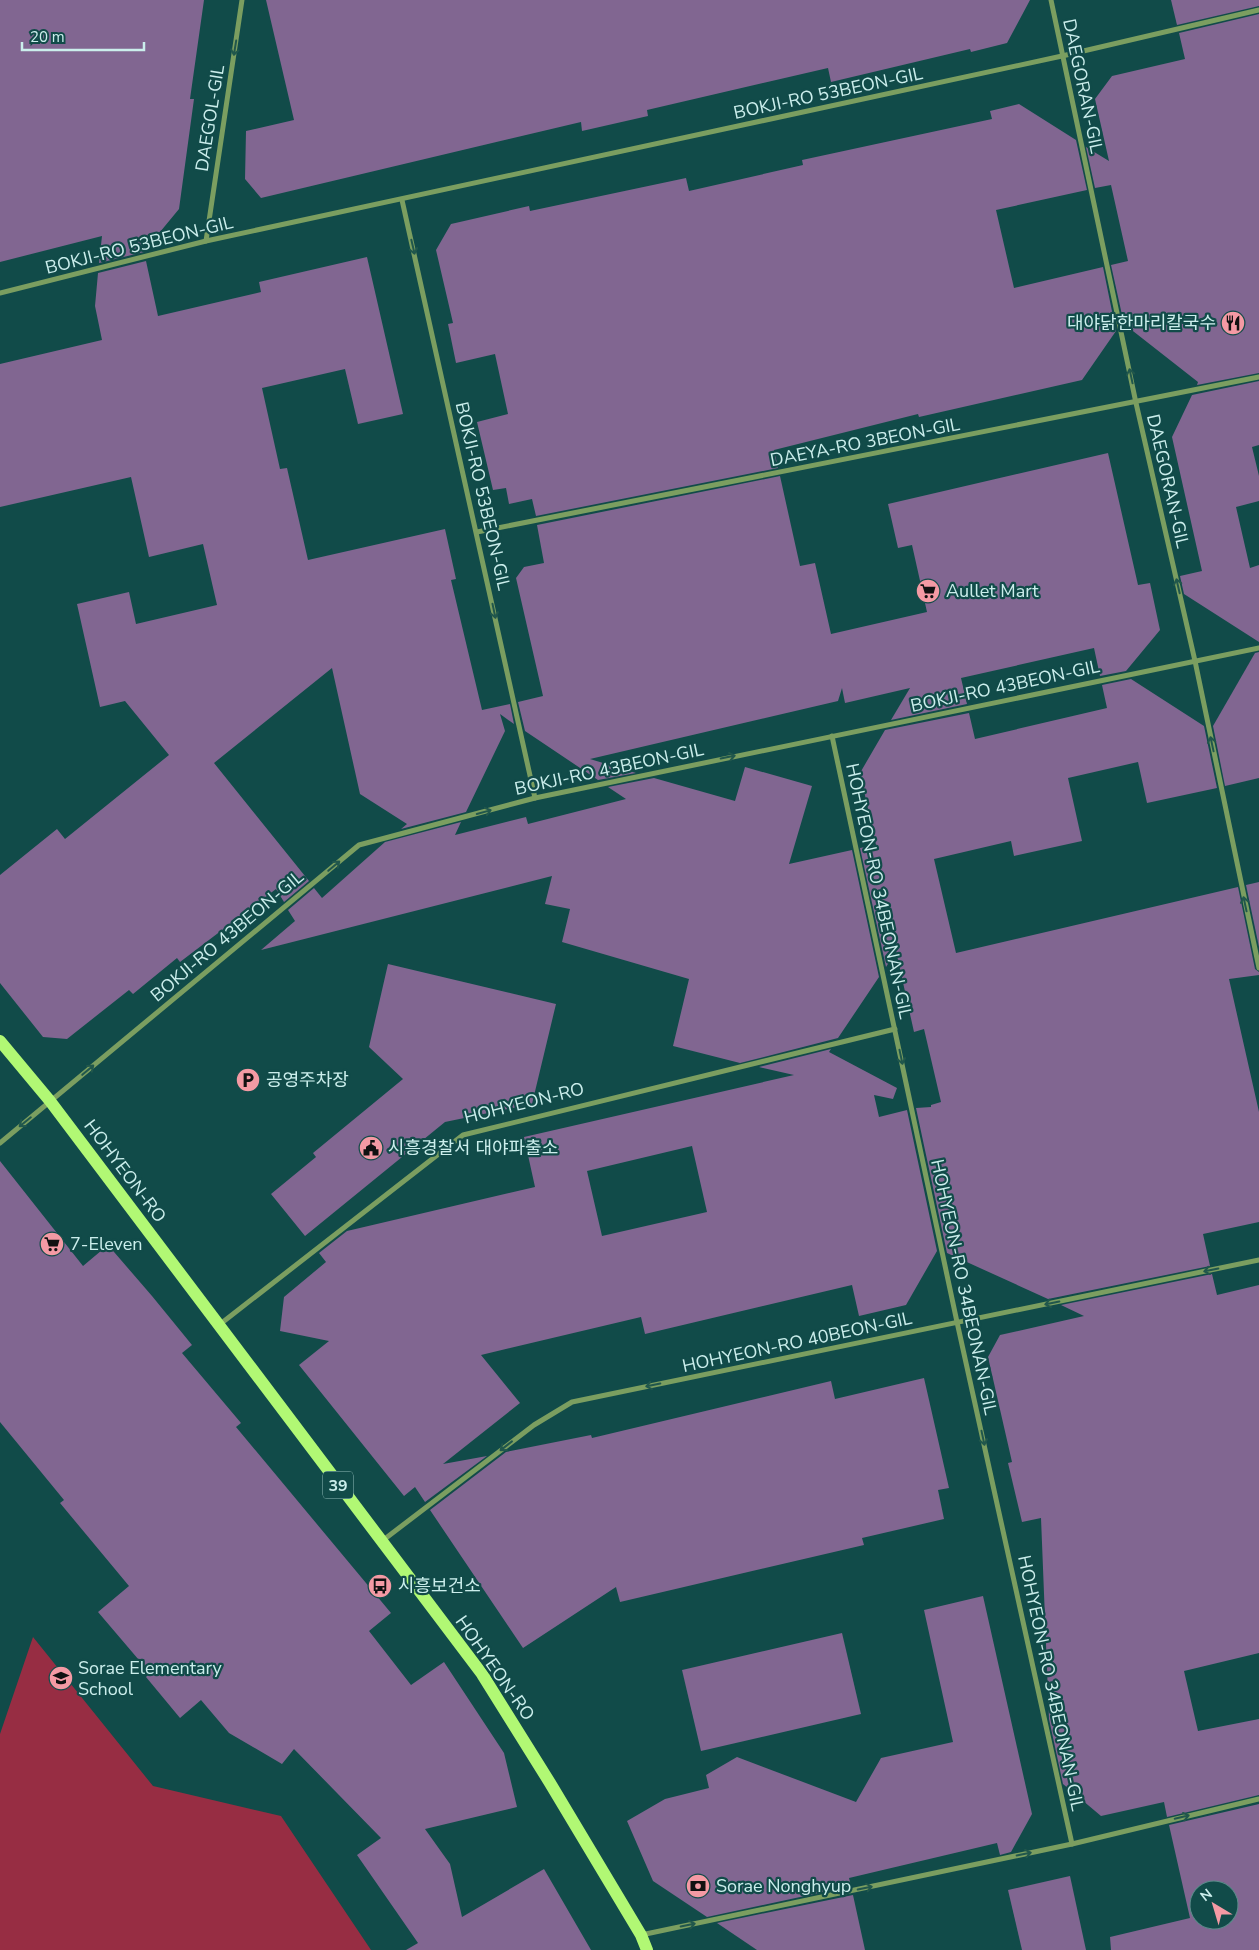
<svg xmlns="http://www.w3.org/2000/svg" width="1259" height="1950" viewBox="0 0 1259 1950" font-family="'Nunito Sans','Noto Sans KR',sans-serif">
<rect width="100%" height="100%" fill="#114b49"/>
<path fill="#972d43" d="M 33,1637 L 153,1786 L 281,1816 L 371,1950 L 0,1950 L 0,1734 Z"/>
<g fill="#816691" fill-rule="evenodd">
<path d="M 0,0 L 204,0 L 190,99 L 194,99 L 179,209 L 160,232 L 140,238 L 144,252 L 99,263 L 102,236 L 0,262 Z"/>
<path d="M 266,0 L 1030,0 L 1007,43 L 971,52 L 970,49 L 831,82 L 828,68 L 647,110 L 648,116 L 582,131 L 581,122 L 261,198 L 245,179 L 246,131 L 294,120 Z"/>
<path d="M 1171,0 L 1259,0 L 1259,6 L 1177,25 Z"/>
<path d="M 1259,14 L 1259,373 L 1197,385 L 1198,382 L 1124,324 L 1111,265 L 1128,261 L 1111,185 L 1095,188 L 1086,147 L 1109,161 L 1095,99 L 1112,76 L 1185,59 L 1179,33 Z"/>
<path d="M 1019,104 L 1076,140 L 1087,190 L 996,210 L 1014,288 L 1103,267 L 1116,331 L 1082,380 L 919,417 L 918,414 L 774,450 L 778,468 L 536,516 L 532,499 L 509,504 L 506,488 L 493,490 L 477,422 L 508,414 L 495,354 L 456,363 L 448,324 L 453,323 L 436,250 L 451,224 L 529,206 L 530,211 L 686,178 L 689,191 L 803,165 L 802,160 L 992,119 L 990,111 Z"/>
<path d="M 367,257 L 403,414 L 358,424 L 345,369 L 262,388 L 280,469 L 287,468 L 308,560 L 445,529 L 456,579 L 451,580 L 482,710 L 510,704 L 514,724 L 500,714 L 505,731 L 466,812 L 401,829 L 407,824 L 360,794 L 332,668 L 214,763 L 309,881 L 284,902 L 276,889 L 180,962 L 177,958 L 133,994 L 129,990 L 67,1039 L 43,1037 L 0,983 L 0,875 L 57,829 L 65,839 L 169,755 L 125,701 L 100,707 L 77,604 L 129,592 L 136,624 L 217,605 L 203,544 L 149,557 L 131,477 L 0,507 L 0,364 L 102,340 L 95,306 L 98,273 L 146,261 L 158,316 L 261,292 L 259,282 Z"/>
<path d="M 1259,381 L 1259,445 L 1252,447 L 1259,476 L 1259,501 L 1236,507 L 1250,568 L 1259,565 L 1259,642 L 1184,594 L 1180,576 L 1202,571 L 1172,437 L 1192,395 Z"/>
<path d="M 1108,453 L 1138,585 L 1150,583 L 1160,630 L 1126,671 L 1100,676 L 1094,648 L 961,678 L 967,704 L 891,720 L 910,688 L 845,703 L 842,688 L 838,701 L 590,759 L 636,773 L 598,780 L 525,731 L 518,702 L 543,696 L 516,578 L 524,567 L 544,563 L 537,525 L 780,476 L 800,566 L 815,563 L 831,634 L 927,612 L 912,545 L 898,548 L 888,504 Z"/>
<path d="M 1259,652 L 1259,778 L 1225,786 L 1213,726 L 1255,653 Z"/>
<path d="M 1131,679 L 1204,726 L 1217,788 L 1147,803 L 1138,762 L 1068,778 L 1082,841 L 1014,856 L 1011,841 L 934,859 L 956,953 L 1238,887 L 1255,969 L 1259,972 L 1259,975 L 1229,979 L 1259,1112 L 1259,1222 L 1203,1234 L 1210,1266 L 1048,1299 L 947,1253 L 916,1108 L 931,1107 L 931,1105 L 941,1102 L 924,1029 L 914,1032 L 896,951 L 886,967 L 860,848 L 876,845 L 860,773 L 885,730 L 969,713 L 975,739 L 1107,708 L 1102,685 Z"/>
<path d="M 745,767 L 812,786 L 789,864 L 852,850 L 879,977 L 838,1038 L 740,1063 L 673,1046 L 689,979 L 562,942 L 570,909 L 545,904 L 552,876 L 261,950 L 295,921 L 288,910 L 314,888 L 322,898 L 385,842 L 461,822 L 455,835 L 526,817 L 528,824 L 626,799 L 608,787 L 654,778 L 735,801 Z"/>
<path d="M 1259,882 L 1259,947 L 1246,885 Z"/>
<path d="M 388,964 L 556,1004 L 532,1104 L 445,1122 L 305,1236 L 271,1194 L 316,1157 L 313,1153 L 403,1079 L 369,1047 Z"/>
<path d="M 831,1049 L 829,1052 L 897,1088 L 893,1099 L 874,1095 L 879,1117 L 907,1110 L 937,1251 L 906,1305 L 859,1316 L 852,1285 L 645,1334 L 641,1317 L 481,1355 L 520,1403 L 443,1464 L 487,1456 L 425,1502 L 415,1487 L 404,1496 L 299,1365 L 329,1341 L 280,1331 L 284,1297 L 326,1262 L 319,1253 L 347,1231 L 535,1187 L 524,1137 L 794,1075 L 759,1067 ZM 692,1146 L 707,1212 L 602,1236 L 587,1171 Z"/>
<path d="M 0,1161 L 83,1266 L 108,1245 L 152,1296 L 192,1345 L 182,1353 L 241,1423 L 236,1427 L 391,1613 L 369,1631 L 411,1685 L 444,1662 L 504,1753 L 517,1807 L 425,1829 L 450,1864 L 462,1917 L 544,1869 L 591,1950 L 406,1950 L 418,1943 L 357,1855 L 381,1838 L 294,1749 L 282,1764 L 229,1733 L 201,1700 L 180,1718 L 146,1677 L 150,1673 L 98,1612 L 129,1586 L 60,1503 L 64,1500 L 0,1422 Z"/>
<path d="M 1212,1274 L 1217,1295 L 1259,1285 L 1259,1653 L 1184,1671 L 1198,1731 L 1259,1719 L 1259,1795 L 1167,1817 L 1164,1802 L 1101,1816 L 1063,1784 L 1049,1719 L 1041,1518 L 1022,1522 L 1008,1463 L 1012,1462 L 988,1357 L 1000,1335 L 1084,1316 L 1061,1305 Z"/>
<path d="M 924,1378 L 949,1488 L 938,1490 L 944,1519 L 862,1538 L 864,1545 L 620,1602 L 616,1587 L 523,1648 L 430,1510 L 506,1452 L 591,1435 L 592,1438 L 831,1381 L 835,1399 Z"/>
<path d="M 983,1596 L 1032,1814 L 1011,1852 L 1000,1855 L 997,1843 L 849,1878 L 851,1886 L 707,1917 L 653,1881 L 627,1821 L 665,1799 L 709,1788 L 706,1775 L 737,1757 L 856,1802 L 881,1758 L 953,1742 L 924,1610 Z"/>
<path d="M 842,1633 L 861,1714 L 701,1751 L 682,1670 Z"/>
<path d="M 1259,1804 L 1259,1950 L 1111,1950 L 1110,1937 L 1190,1918 L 1169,1825 ZM 1199,1890 L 1229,1890 L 1229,1920 L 1199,1920 Z"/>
<path d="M 1070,1876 L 1086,1950 L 1022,1950 L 1008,1890 Z"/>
<path d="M 853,1895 L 865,1950 L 757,1950 L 717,1923 Z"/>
</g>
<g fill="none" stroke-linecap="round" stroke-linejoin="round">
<g stroke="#7b9e60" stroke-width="5">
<path d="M 1051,0 L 1136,403 L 1195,661 L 1259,968"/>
<path d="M 402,200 L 535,798"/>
<path d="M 206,241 L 242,0"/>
<path d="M 0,293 L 206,241 L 1062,56 L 1259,10"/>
<path d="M 477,532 L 1259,377"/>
<path d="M 832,736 L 957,1322 L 1072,1844"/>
<path d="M 0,1143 L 359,845 L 535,798 L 1259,648"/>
<path d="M 219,1325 L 463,1135 L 895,1029"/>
<path d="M 382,1541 L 534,1425 L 572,1402 L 1259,1260"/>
<path d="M 641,1935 L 1072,1844 L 1259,1799"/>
</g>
<path stroke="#b1f874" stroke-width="12" d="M 0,1041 L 50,1101 L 482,1674 L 550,1783 L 641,1935 L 647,1950"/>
</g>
<defs><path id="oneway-shaft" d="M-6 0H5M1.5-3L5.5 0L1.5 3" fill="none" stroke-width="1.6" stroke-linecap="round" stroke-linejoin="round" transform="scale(1.25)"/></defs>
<g stroke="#21574c">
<use href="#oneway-shaft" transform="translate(235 48) rotate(99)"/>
<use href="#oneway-shaft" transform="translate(413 247) rotate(77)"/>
<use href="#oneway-shaft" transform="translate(1131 376) rotate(-102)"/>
<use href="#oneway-shaft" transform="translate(1178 586) rotate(-103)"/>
<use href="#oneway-shaft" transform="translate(494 611) rotate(78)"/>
<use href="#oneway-shaft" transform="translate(1212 744) rotate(-102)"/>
<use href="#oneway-shaft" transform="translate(728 757) rotate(-12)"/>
<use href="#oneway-shaft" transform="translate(484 812) rotate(-15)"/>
<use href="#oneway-shaft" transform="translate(334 866) rotate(-40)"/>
<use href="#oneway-shaft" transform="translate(1245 904) rotate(-102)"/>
<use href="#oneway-shaft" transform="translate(901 1057) rotate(78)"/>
<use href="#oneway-shaft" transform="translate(88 1070) rotate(-40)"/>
<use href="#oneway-shaft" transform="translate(25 1122) rotate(141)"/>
<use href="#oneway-shaft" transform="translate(1211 1270) rotate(168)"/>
<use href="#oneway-shaft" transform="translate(1052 1303) rotate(168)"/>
<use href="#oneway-shaft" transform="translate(653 1385) rotate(168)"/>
<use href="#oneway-shaft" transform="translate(983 1438) rotate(78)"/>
<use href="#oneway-shaft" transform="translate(506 1446) rotate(142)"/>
<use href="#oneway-shaft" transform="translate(1182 1817) rotate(-13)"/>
<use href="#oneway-shaft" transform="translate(1024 1854) rotate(-12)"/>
<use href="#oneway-shaft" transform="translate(865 1888) rotate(-12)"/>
<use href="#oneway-shaft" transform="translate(688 1925) rotate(-12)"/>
</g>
<defs>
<g id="restaurant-disc" transform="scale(1.25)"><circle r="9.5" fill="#f49aa4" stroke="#114b49"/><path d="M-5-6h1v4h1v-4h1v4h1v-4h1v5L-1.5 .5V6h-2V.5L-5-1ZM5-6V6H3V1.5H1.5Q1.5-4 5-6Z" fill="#111"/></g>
<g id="supermarket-disc" transform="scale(1.25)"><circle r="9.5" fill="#f49aa4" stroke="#114b49"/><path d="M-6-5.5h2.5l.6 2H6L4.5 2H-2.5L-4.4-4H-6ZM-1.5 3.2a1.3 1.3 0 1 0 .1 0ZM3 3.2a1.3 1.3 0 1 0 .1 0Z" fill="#111"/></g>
<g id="parking-disc" transform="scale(1.25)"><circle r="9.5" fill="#f49aa4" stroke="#114b49"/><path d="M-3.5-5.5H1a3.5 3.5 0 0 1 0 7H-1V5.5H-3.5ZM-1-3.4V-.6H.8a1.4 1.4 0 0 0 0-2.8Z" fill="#111"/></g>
<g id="civic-disc" transform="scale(1.25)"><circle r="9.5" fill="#f49aa4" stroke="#114b49"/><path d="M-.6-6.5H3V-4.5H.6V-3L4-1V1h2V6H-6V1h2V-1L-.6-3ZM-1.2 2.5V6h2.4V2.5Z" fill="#111"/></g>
<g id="bus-disc" transform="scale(1.25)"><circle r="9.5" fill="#f49aa4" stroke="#114b49"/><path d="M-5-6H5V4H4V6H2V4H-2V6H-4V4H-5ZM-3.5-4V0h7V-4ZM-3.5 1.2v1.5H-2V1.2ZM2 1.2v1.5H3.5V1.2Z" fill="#111"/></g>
<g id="school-disc" transform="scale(1.25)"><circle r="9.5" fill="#f49aa4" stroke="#114b49"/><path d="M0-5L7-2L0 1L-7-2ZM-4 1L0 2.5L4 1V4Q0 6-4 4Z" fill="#111"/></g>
<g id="bank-disc" transform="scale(1.25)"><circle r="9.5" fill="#f49aa4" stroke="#114b49"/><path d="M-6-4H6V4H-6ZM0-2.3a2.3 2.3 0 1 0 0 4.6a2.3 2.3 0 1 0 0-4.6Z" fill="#111"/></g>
</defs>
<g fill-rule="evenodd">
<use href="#restaurant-disc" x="1233" y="323"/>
<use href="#supermarket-disc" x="928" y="591"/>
<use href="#parking-disc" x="248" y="1080"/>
<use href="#civic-disc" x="371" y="1148"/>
<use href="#supermarket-disc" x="52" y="1244"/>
<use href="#bus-disc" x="380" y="1586"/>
<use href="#school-disc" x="61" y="1678"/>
<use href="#bank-disc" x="698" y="1886"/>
</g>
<g text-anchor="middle" stroke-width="4.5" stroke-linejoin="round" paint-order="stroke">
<rect fill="#114b49" stroke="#93bdbb" stroke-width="1" x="323" y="1471.5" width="30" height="27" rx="4"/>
<g font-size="16" font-weight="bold" fill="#cbeeec">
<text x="338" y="1491">39</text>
</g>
<g font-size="18" fill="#cbeeec" stroke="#114b49">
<text transform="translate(1083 86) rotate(78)" y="6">DAEGORAN-GIL</text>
<text transform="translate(828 93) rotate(-12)" y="6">BOKJI-RO 53BEON-GIL</text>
<text transform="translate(210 118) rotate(-81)" y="6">DAEGOL-GIL</text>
<text transform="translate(139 245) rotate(-14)" y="6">BOKJI-RO 53BEON-GIL</text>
<text transform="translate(865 442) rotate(-11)" y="6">DAEYA-RO 3BEON-GIL</text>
<text transform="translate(1168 481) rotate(77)" y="6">DAEGORAN-GIL</text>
<text transform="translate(483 496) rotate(77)" y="6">BOKJI-RO 53BEON-GIL</text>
<text transform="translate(1005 686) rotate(-12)" y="6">BOKJI-RO 43BEON-GIL</text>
<text transform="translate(609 769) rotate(-12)" y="6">BOKJI-RO 43BEON-GIL</text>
<text transform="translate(879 891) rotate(78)" y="6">HOHYEON-RO 34BEONAN-GIL</text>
<text transform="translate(227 936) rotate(-40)" y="6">BOKJI-RO 43BEON-GIL</text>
<text transform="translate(524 1103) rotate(-14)" y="6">HOHYEON-RO</text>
<text transform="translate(125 1171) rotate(53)" y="6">HOHYEON-RO</text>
<text transform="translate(964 1287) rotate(78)" y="6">HOHYEON-RO 34BEONAN-GIL</text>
<text transform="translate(797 1342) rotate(-12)" y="6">HOHYEON-RO 40BEON-GIL</text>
<text transform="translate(495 1668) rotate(55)" y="6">HOHYEON-RO</text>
<text transform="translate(1051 1683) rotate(78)" y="6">HOHYEON-RO 34BEONAN-GIL</text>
</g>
<g font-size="18" fill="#cbeeec" stroke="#114b49" text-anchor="start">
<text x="1216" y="329" text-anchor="end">대야닭한마리칼국수</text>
<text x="946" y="597">Aullet Mart</text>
<text x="266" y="1086">공영주차장</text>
<text x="388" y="1154">시흥경찰서 대야파출소</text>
<text x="70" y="1250">7-Eleven</text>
<text x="398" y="1592">시흥보건소</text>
<text x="78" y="1674">Sorae Elementary<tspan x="78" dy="21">School</tspan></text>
<text x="716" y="1892">Sorae Nonghyup</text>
</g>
</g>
<g transform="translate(1214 1905) rotate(322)"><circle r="24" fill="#114b49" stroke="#5b8c8a"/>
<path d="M0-4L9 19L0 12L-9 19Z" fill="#f49aa4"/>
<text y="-8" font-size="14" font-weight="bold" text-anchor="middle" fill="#cbeeec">N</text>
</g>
<path d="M22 42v8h122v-8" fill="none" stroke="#cbeeec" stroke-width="2.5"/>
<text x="30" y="42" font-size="15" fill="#cbeeec" stroke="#114b49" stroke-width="4" paint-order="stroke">20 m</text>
</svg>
